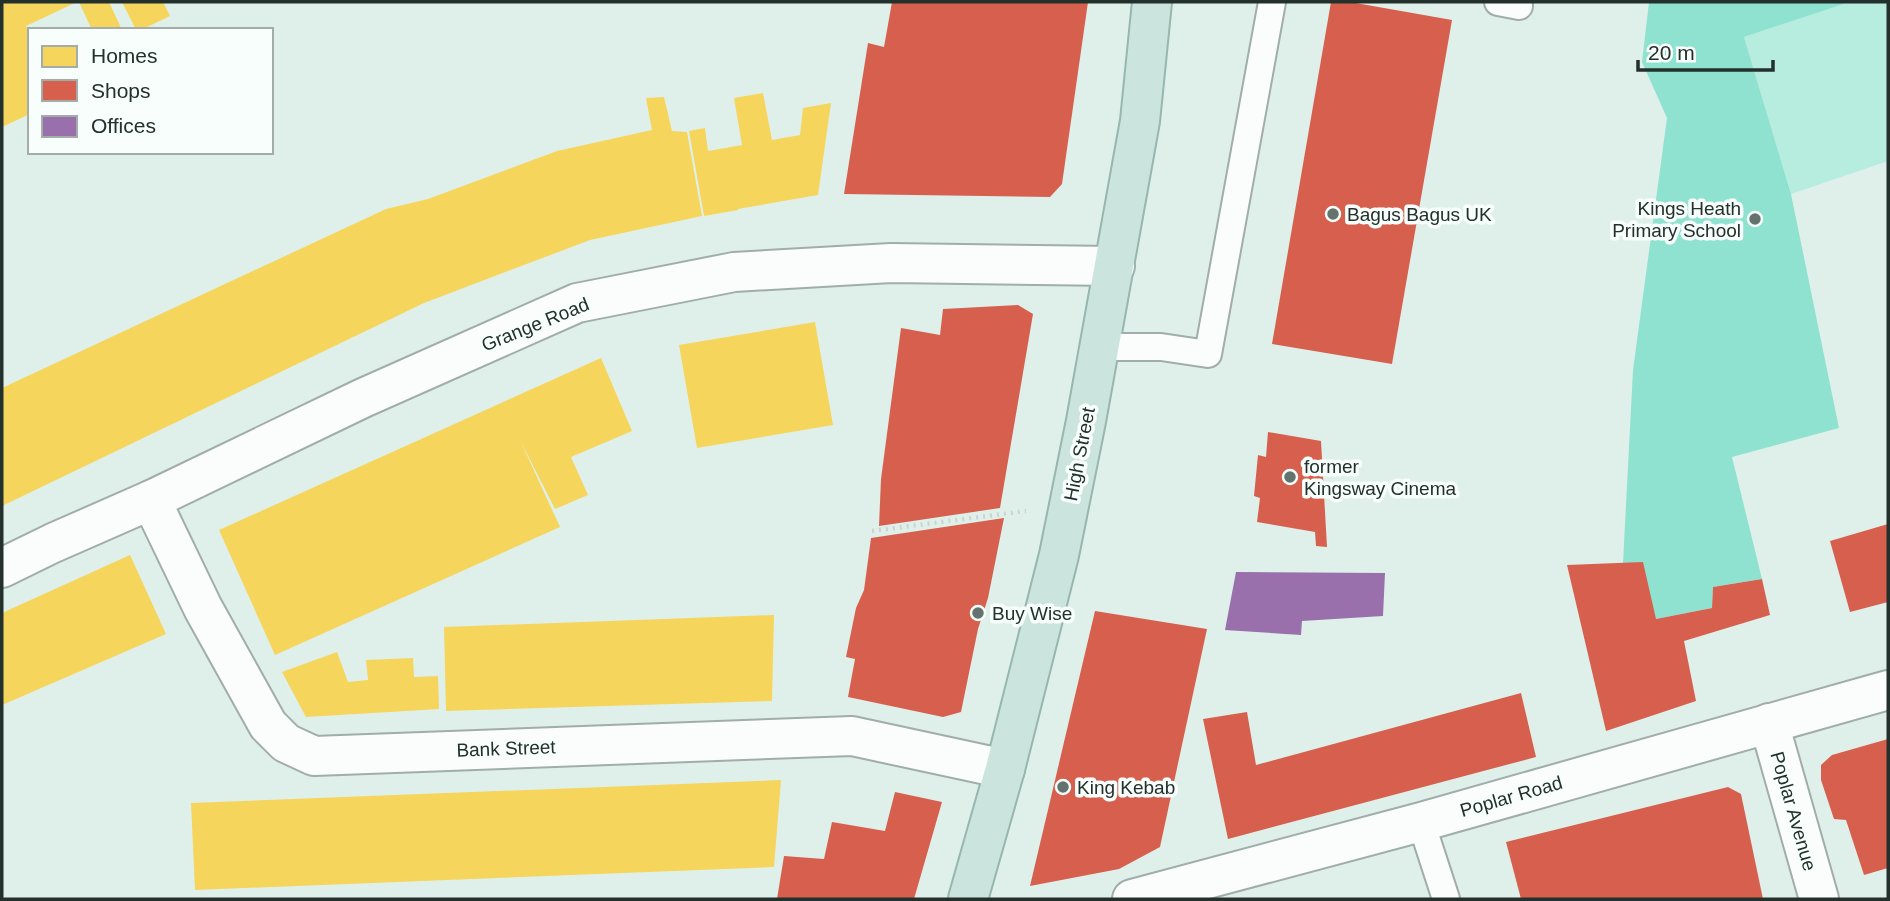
<svg xmlns="http://www.w3.org/2000/svg" width="1890" height="901" viewBox="0 0 1890 901" font-family="Helvetica,sans-serif">
<rect width="100%" height="100%" fill="#dff0eb"/>
<path fill="#b6edde" d="M 1850,2 L 1888,2 L 1888,161 L 1791,194 L 1744,37 Z"/>
<path fill="#8fe2cf" d="M 1649,2 L 1850,2 L 1744,37 L 1791,194 L 1839,428 L 1732,457 L 1762,579 L 1713,587 L 1712,608 L 1656,619 L 1623,563 L 1633,370 L 1667,118 L 1642,62 Z"/>
<g fill="#f6d55c">
<path d="M 2,2 L 77,2 L 26,26 L 30,35 L 30,114 L 2,127 Z"/>
<path d="M 79,2 L 109,2 L 122,30 L 92,30 Z"/>
<path d="M 122,2 L 163,2 L 170,16 L 141,30 L 136,30 Z"/>
<path d="M 763,93 L 772,140 L 800,135 L 803,108 L 831,103 L 818,195 L 738,209 L 738,210 L 704,216 L 689,131 L 705,128 L 708,151 L 742,145 L 734,98 Z"/>
<path d="M 664,97 L 672,131 L 687,132 L 702,216 L 590,240 L 424,303 L 2,506 L 2,388 L 386,209 L 428,199 L 557,151 L 652,130 L 646,98 Z"/>
<path d="M 815,322 L 833,425 L 697,448 L 679,345 Z"/>
<path d="M 601,358 L 632,431 L 571,457 L 588,495 L 555,509 L 520,440 L 560,527 L 275,655 L 219,530 Z"/>
<path d="M 130,555 L 166,634 L 2,705 L 2,613 Z"/>
<path d="M 774,615 L 772,701 L 446,711 L 444,627 Z"/>
<path d="M 337,652 L 348,682 L 368,680 L 366,660 L 413,658 L 414,677 L 438,676 L 439,709 L 306,717 L 282,672 Z"/>
<path d="M 781,780 L 774,867 L 195,890 L 191,803 Z"/>
</g>
<g fill="#d6604d">
<path d="M 892,2 L 1088,2 L 1062,184 L 1050,197 L 844,194 L 868,43 L 884,47 Z"/>
<path d="M 1331,2 L 1350,2 L 1452,20 L 1392,364 L 1272,344 Z"/>
<path d="M 1018,305 L 1033,314 L 1000,508 L 879,526 L 881,479 L 901,328 L 940,335 L 943,309 Z"/>
<path d="M 1268,432 L 1321,441 L 1327,547 L 1316,546 L 1315,532 L 1257,522 L 1260,498 L 1254,496 L 1258,455 L 1266,457 Z"/>
<path d="M 1004,518 L 988,598 L 978,629 L 961,712 L 943,717 L 848,697 L 855,659 L 846,657 L 856,608 L 864,590 L 871,538 Z"/>
<path d="M 1888,524 L 1888,602 L 1850,612 L 1830,541 Z"/>
<path d="M 1643,562 L 1656,619 L 1712,608 L 1713,587 L 1762,579 L 1770,615 L 1684,641 L 1696,701 L 1606,731 L 1567,565 Z"/>
<path d="M 1095,611 L 1207,629 L 1160,847 L 1119,869 L 1030,886 Z"/>
<path d="M 1521,693 L 1536,757 L 1228,839 L 1203,719 L 1247,712 L 1256,765 Z"/>
<path d="M 1888,739 L 1888,868 L 1864,875 L 1846,820 L 1834,819 L 1821,780 L 1821,765 L 1832,755 Z"/>
<path d="M 1728,787 L 1741,794 L 1763,899 L 1521,899 L 1506,842 Z"/>
<path d="M 895,792 L 942,802 L 914,899 L 777,899 L 784,856 L 824,859 L 832,822 L 885,831 Z"/>
</g>
<path fill="#9970ab" d="M 1236,572 L 1385,573 L 1383,616 L 1302,621 L 1301,635 L 1225,630 Z"/>
<g fill="none" stroke-linecap="round" stroke-linejoin="round">
<g stroke="#a0adaa" stroke-width="30">
<g id="lane">
<path d="M 1498,2 L 1519,6"/>
<path d="M 1100,347 L 1161,347 L 1208,354 L 1272,2"/>
<path d="M 1421,822 L 1446,899"/>
</g>
</g>
<g stroke="#a0adaa" stroke-width="42">
<g id="street">
<path d="M 151,500 L 203,608 L 268,725 L 286,743 L 314,756 L 852,736 L 1005,769"/>
<path d="M 2,568 L 53,543 L 151,500 L 363,398 L 577,303 L 734,272 L 891,263 L 1115,266"/>
<path d="M 1769,723 L 1819,899"/>
<path d="M 1132,899 L 1421,822 L 1888,690"/>
</g>
</g>
<g stroke="#96b6ae" stroke-width="42">
<path id="highway" d="M 968,899 L 1005,769 L 1059,555 L 1086,421 L 1140,121 L 1152,2"/>
</g>
<path stroke="#ced3d2" stroke-width="4.5" stroke-dasharray="2 5" stroke-linecap="butt" d="M 872,531 L 1026,511"/>
<use href="#lane" stroke="#fafdfc" stroke-width="26"/>
<use href="#street" stroke="#fafdfc" stroke-width="38"/>
<use href="#highway" stroke="#cbe4de" stroke-width="38"/>
</g>
<g fill="#65736f" stroke="#f8fefc" stroke-width="2.5">
<circle cx="1333" cy="214" r="7"/>
<circle cx="1755" cy="219" r="7"/>
<circle cx="1290" cy="477" r="7"/>
<circle cx="978" cy="613" r="7"/>
<circle cx="1063" cy="787" r="7"/>
</g>
<g text-anchor="middle" stroke-width="7" stroke-linejoin="round" paint-order="stroke">
<g font-size="19" fill="#23302c" stroke="#f8fefc" text-anchor="start">
<text x="1741" y="215" text-anchor="end">Kings Heath<tspan x="1741" dy="22">Primary School</tspan></text>
<text x="1347" y="221">Bagus Bagus UK</text>
<text x="1304" y="473">former<tspan x="1304" dy="22">Kingsway Cinema</tspan></text>
<text x="992" y="620">Buy Wise</text>
<text x="1077" y="794">King Kebab</text>
</g>
<g font-size="19" fill="#23302c" stroke="#f8fefc">
<text transform="translate(535 324) rotate(-22)" y="7">Grange Road</text>
<text transform="translate(1079 454) rotate(-79)" y="7">High Street</text>
<text transform="translate(506 748) rotate(-2)" y="7">Bank Street</text>
<text transform="translate(1511 796) rotate(-16)" y="7">Poplar Road</text>
<text transform="translate(1794 811) rotate(74)" y="7">Poplar Avenue</text>
</g>
</g>
<rect width="1890" height="901" fill="none" stroke="#23302c" stroke-width="7"/>
<rect x="28" y="28" width="245" height="126" fill="#f8fefc" stroke="#a3aca9" stroke-width="2"/>
<rect x="42" y="46" width="35" height="21" fill="#f6d55c" stroke="#a3aca9" stroke-width="2"/>
<text x="91" y="63" font-size="21" fill="#23302c">Homes</text>
<rect x="42" y="80" width="35" height="21" fill="#d6604d" stroke="#a3aca9" stroke-width="2"/>
<text x="91" y="98" font-size="21" fill="#23302c">Shops</text>
<rect x="42" y="116" width="35" height="21" fill="#9970ab" stroke="#a3aca9" stroke-width="2"/>
<text x="91" y="133" font-size="21" fill="#23302c">Offices</text>
<path d="M1638 60v10h135v-10" fill="none" stroke="#23302c" stroke-width="3.5"/>
<text x="1648" y="60" font-size="21" fill="#23302c" stroke="#f8fefc" stroke-width="5" paint-order="stroke">20 m</text>
</svg>
